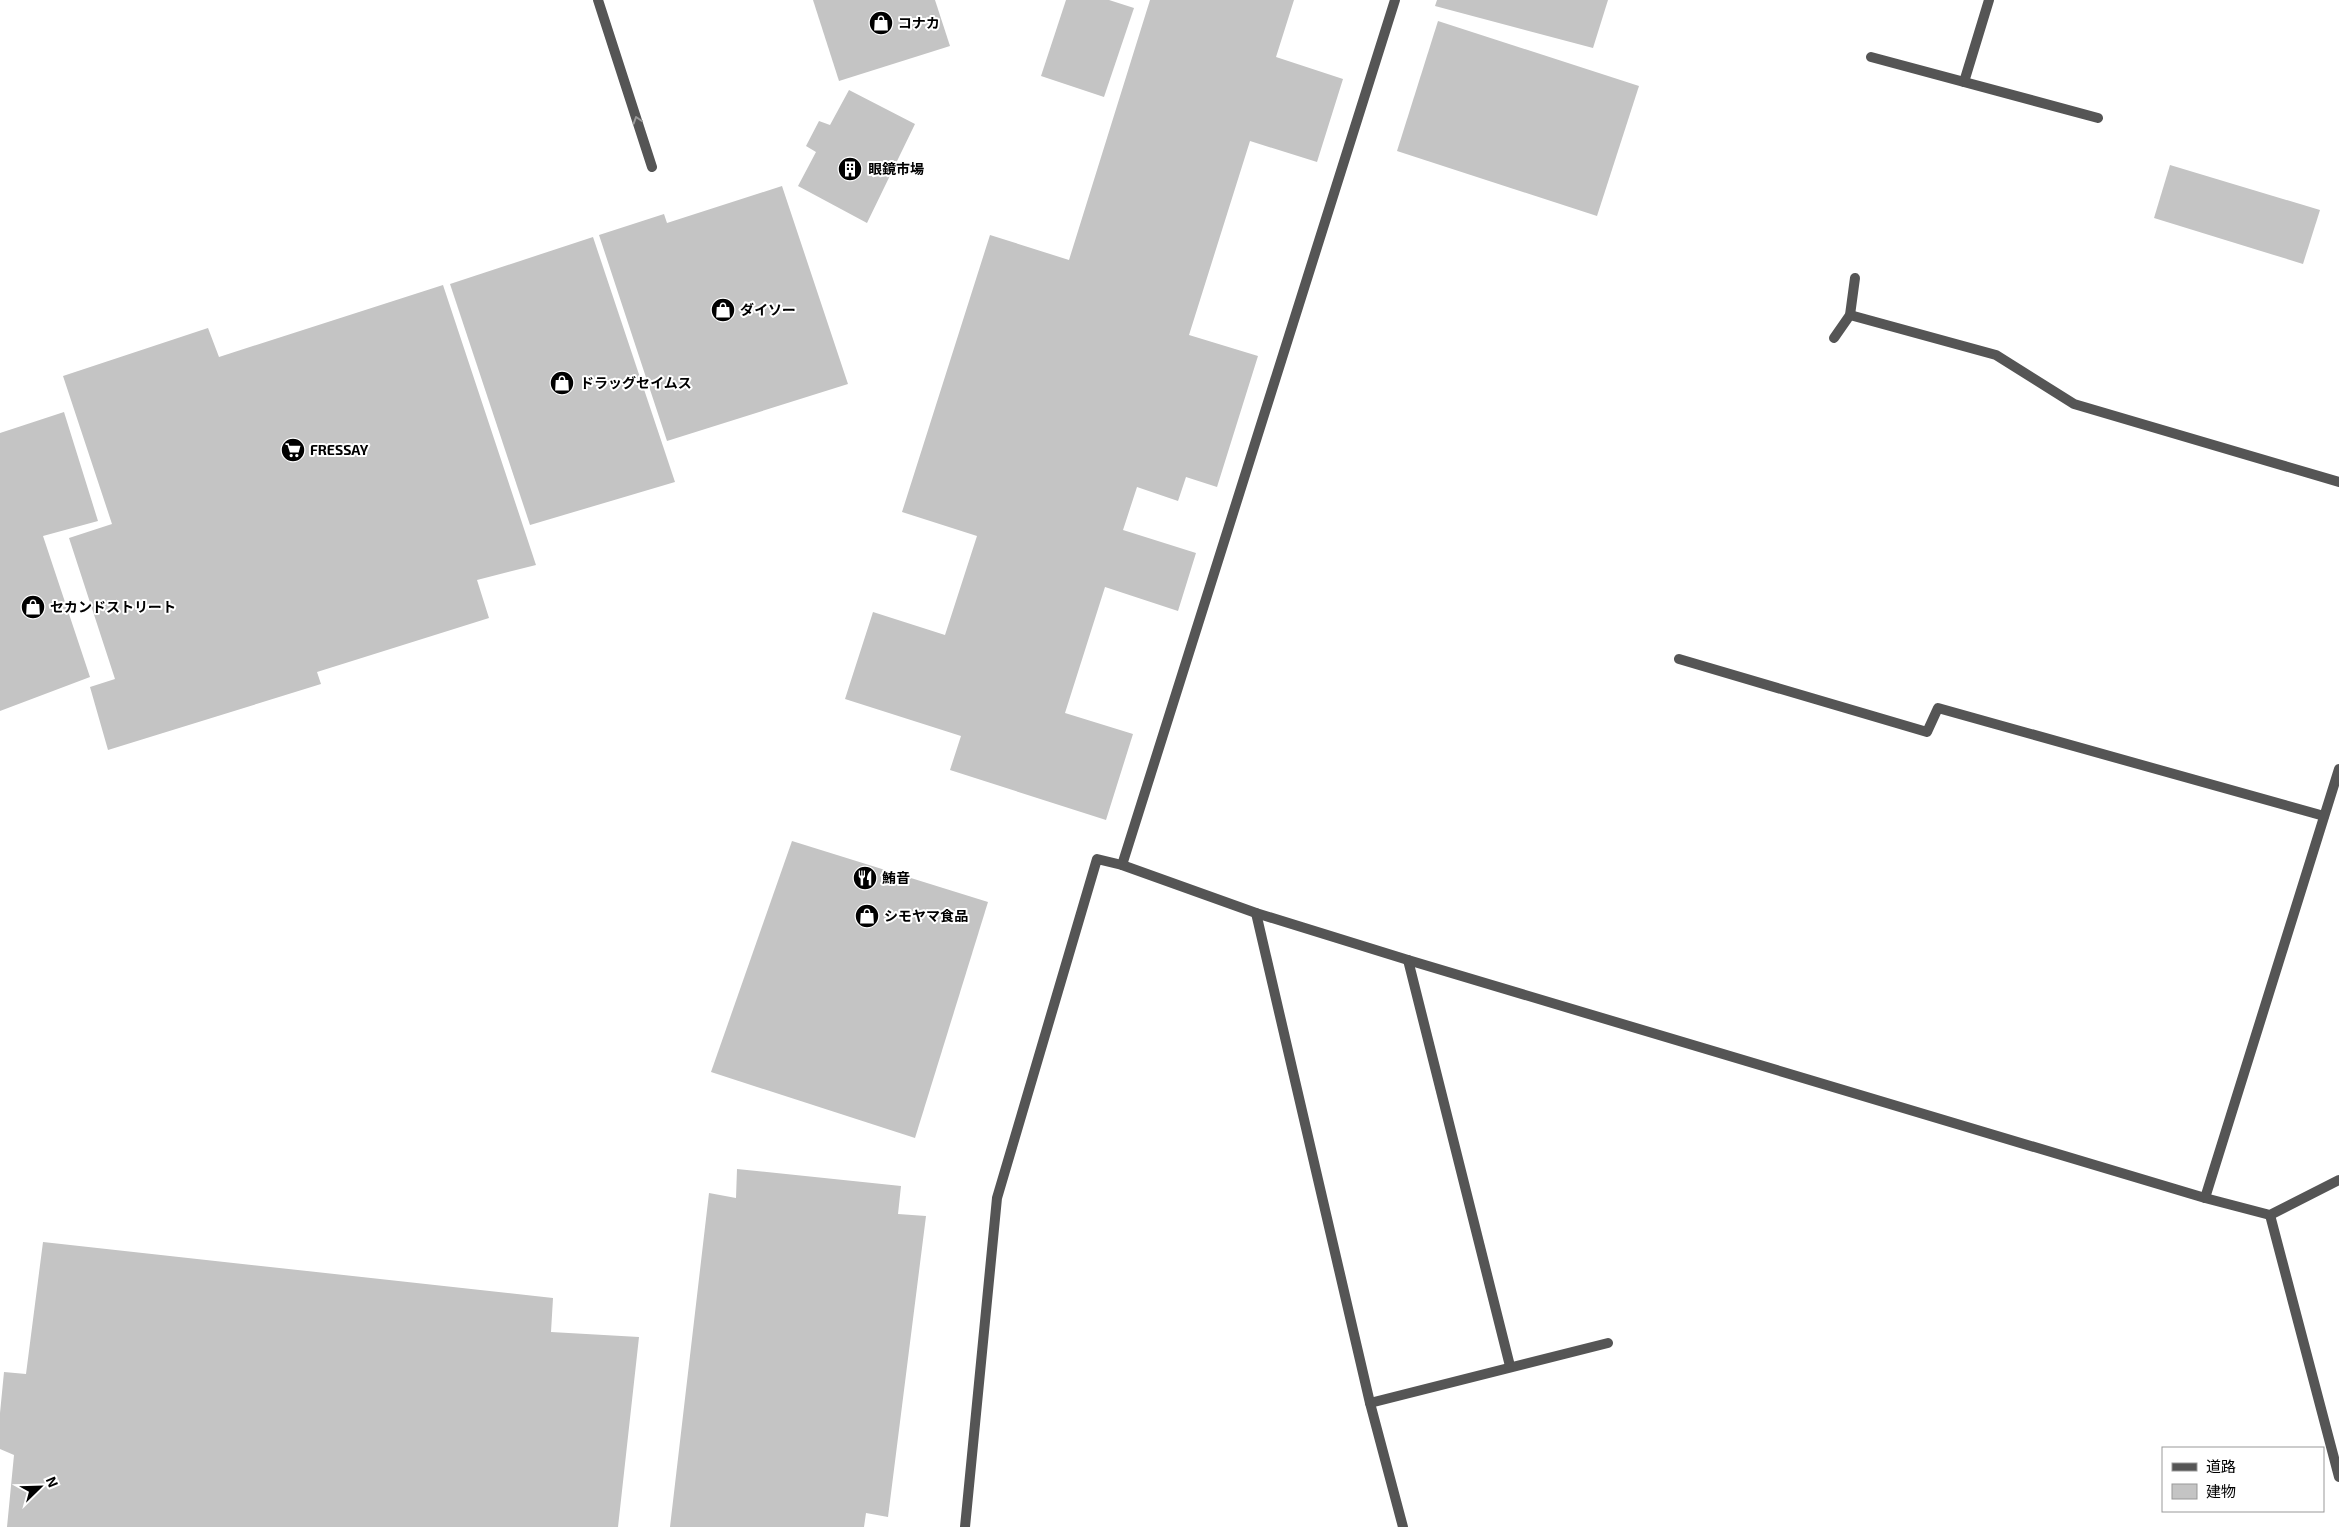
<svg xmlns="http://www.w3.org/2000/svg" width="2339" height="1527" viewBox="0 0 2339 1527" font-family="'Exo 2','Noto Sans JP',sans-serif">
<rect width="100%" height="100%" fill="#fff"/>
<g fill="#c4c4c4">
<path d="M 813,0 L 935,0 L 950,46 L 839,81 Z"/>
<path d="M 1066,0 L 1109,0 L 1134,8 L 1104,97 L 1041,76 Z"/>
<path d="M 1150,0 L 1294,0 L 1276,57 L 1343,79 L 1317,162 L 1250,141 L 1189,335 L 1258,356 L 1217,487 L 1186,477 L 1178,501 L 1137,487 L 1123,530 L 1196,553 L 1178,611 L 1105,587 L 1065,713 L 1133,734 L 1106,820 L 950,770 L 961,736 L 845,699 L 873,612 L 945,635 L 977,536 L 902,512 L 990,235 L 1069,260 Z"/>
<path d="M 1437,0 L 1608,0 L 1593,48 L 1435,6 Z"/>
<path d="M 1438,21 L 1639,86 L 1597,216 L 1397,151 Z"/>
<path d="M 849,90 L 915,124 L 867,223 L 798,186 L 816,152 L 806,146 L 819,121 L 830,125 Z"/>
<path d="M 2170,165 L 2320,210 L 2303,264 L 2154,218 Z"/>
<path d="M 782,186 L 848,384 L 667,441 L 599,235 L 664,214 L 667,223 Z"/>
<path d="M 593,237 L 675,482 L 530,525 L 450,284 Z"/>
<path d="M 443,285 L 536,565 L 477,580 L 489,618 L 317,672 L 321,684 L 108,750 L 90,687 L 115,679 L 69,538 L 112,524 L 63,376 L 208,328 L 219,357 Z"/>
<path d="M 64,412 L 98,521 L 43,536 L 90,677 L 0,711 L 0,433 Z"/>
<path d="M 792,841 L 988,902 L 915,1138 L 711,1072 Z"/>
<path d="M 737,1169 L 901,1186 L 898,1214 L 926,1216 L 888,1517 L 866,1513 L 864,1527 L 670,1527 L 709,1193 L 736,1198 Z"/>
<path d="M 43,1242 L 553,1298 L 551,1332 L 639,1337 L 618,1527 L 7,1527 L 14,1455 L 0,1449 L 0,1413 L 4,1372 L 26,1374 Z"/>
</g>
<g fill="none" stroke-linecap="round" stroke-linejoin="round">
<path stroke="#555" stroke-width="10" d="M 598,0 L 652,167"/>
<g stroke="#555" stroke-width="10">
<path d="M 1871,57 L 2098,118"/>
<path d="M 1964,82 L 1989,0"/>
<path d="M 1850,315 L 1996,355 L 2074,404 L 2339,482"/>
<path d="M 1834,338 L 1850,315 L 1855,278"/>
<path d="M 1679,659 L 1927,732 L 1938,708 L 2324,816"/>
<path d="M 1122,865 L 1395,0"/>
<path d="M 1256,913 L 1370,1403 L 1403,1527"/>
<path d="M 1408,960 L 1510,1366"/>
<path d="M 2205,1198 L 2339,769"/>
<path d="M 2270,1215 L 2339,1477"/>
<path d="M 1370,1403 L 1608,1343"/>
<path d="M 965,1527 L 997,1198 L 1097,859 L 1122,865 L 1256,913 L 1408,960 L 2205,1198 L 2270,1215 L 2339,1180"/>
</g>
</g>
<defs><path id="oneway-chevron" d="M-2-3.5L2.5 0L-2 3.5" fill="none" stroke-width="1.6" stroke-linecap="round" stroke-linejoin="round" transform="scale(1.25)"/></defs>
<use stroke="#999" href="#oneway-chevron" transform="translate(637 120) rotate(-108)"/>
<defs>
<g id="shop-disc" transform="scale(1.25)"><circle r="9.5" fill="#000" stroke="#fff"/><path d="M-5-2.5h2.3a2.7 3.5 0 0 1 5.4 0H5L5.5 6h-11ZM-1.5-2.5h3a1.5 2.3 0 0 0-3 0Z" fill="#fff"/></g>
<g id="building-disc" transform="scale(1.25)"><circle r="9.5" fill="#000" stroke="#fff"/><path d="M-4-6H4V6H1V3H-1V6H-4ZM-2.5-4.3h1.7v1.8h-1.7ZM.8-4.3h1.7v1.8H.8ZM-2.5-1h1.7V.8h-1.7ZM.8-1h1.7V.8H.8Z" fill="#fff"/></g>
<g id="supermarket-disc" transform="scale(1.25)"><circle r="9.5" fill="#000" stroke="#fff"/><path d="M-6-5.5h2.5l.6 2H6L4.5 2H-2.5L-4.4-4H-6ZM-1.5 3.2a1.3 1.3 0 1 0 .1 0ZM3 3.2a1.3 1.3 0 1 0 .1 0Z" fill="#fff"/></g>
<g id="restaurant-disc" transform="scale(1.25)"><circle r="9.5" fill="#000" stroke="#fff"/><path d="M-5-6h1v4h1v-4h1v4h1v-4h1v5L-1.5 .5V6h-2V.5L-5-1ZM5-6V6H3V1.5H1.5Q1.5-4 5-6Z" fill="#fff"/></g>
</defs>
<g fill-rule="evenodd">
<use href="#shop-disc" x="881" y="23"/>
<use href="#building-disc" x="850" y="169"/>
<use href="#shop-disc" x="723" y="310"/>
<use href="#shop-disc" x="562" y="383"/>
<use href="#supermarket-disc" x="293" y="450"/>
<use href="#shop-disc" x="33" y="607"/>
<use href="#restaurant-disc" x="865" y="878"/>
<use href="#shop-disc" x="867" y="916"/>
</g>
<g text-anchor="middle" stroke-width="4" stroke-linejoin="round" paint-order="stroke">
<g font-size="14" font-weight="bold" fill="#000" stroke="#fff" text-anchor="start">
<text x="898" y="28">コナカ</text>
<text x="868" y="174">眼鏡市場</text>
<text x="740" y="315">ダイソー</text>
<text x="580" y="388">ドラッグセイムス</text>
<text x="310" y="455">FRESSAY</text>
<text x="50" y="612">セカンドストリート</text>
<text x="882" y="883">鮪音</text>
<text x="884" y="921">シモヤマ食品</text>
</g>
</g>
<rect x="2162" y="1447" width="162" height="65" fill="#ffffff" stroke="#999999"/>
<rect x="2172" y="1463" width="25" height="8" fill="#555555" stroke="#999999"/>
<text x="2206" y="1472" font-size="15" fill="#000000">道路</text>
<rect x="2172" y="1484" width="25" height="15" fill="#c4c4c4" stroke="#999999"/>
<text x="2206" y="1497" font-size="15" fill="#000000">建物</text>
<g transform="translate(40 1487) rotate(67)" stroke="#ffffff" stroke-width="4" paint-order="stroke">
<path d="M0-4L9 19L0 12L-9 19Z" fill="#000000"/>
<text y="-8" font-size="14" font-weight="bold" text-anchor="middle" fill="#000000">N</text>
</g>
</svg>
